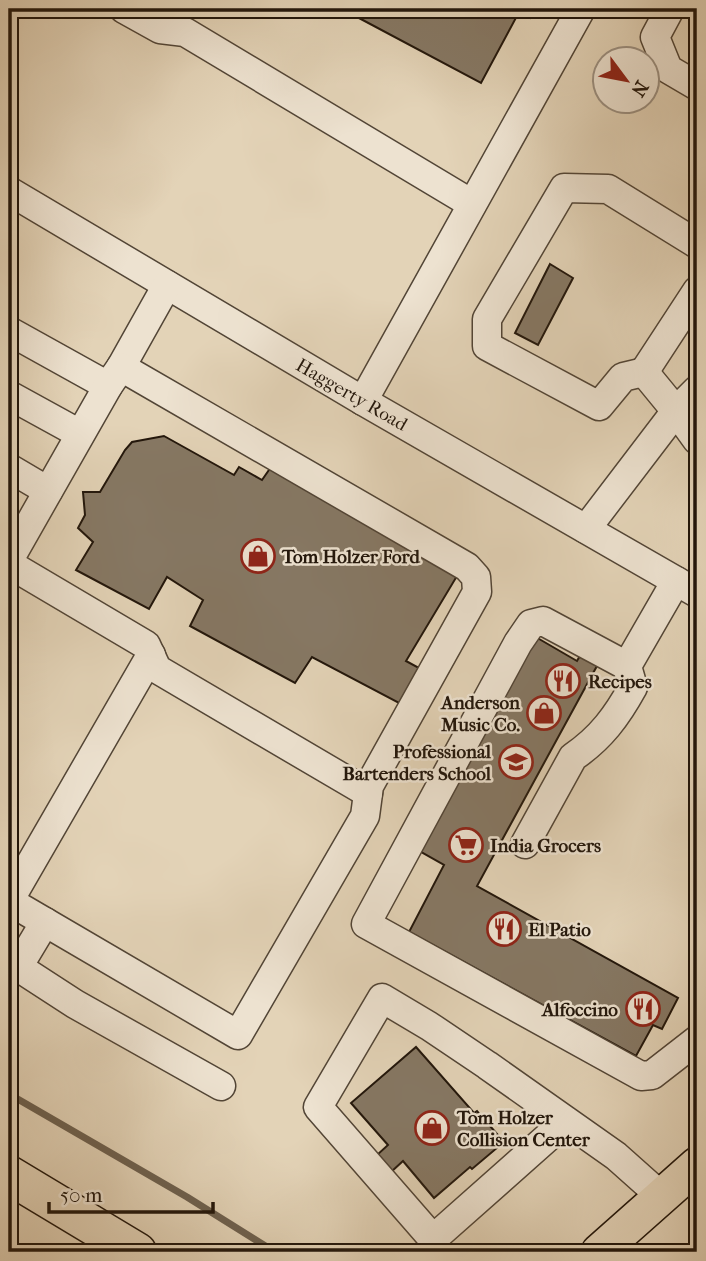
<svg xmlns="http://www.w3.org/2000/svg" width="706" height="1261" viewBox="0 0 706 1261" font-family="'IM FELL French Canon',serif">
<rect width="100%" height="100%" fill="#e3d3b7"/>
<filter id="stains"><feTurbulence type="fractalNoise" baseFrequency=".00286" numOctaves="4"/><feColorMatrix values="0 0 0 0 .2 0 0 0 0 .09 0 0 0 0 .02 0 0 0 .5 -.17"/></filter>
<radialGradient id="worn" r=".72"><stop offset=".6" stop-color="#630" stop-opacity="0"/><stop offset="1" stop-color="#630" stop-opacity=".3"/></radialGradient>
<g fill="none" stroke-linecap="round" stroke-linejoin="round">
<path stroke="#6e614f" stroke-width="7" d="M 9,1094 L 187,1197 L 275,1252"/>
</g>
<g fill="#867864" stroke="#22160b" stroke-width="2">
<path d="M 342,9 L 535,9 L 530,18 L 519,12 L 481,83 Z"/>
<path d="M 550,264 L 573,278 L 538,345 L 515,333 Z"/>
<path d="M 164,436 L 234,475 L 239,467 L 262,480 L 271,467 L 460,571 L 406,661 L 421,669 L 399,703 L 312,657 L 295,683 L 190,626 L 203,600 L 167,577 L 149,609 L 76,570 L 93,542 L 78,528 L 85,515 L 83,492 L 100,492 L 125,450 L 132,442 Z"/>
<path d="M 534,636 L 577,661 L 581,654 L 598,664 L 477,886 L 678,998 L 662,1029 L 653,1025 L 636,1056 L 409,932 L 444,865 L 416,849 Z"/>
<path d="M 416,1047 L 474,1113 L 477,1111 L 504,1142 L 472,1169 L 470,1167 L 434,1198 L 403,1161 L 391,1172 L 377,1155 L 388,1145 L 351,1103 Z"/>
</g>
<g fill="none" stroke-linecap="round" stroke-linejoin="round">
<g stroke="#524536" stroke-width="31">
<g id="minor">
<path d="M 124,9 L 160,29 L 185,32 L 472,204"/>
<path d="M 670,9 L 655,37 L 668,69 L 697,86"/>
<path d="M 9,191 L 363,401 L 697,593"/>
<path d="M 697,244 L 608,189 L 564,188 L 487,319 L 487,346 L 599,406 L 623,377 L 644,372 L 676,411 L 697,440"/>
<path d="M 9,331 L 108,386"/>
<path d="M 644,372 L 697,291"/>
<path d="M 9,395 L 80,434"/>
<path d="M 363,401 L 581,9"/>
<path d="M 9,468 L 48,491"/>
<path d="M 586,529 L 676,411 L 697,390"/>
<path d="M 9,560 L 108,386 L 121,367 L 167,285"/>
<path d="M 9,564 L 146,645 L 157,669 L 368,793"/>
<path d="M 627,666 L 543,621 L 531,624 L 518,643 L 366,924 L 641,1076 L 652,1075 L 697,1040"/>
<path d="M 525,844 L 573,757 C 601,738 617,716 633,687 L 627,666 L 676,581"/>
<path d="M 9,901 L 238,1035 L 365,816 L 369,786 L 477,592 L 476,577 L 467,567 L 121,367"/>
<path d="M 9,901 L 151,655"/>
<path d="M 9,963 L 18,967 L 45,922"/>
<path d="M 18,967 L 75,1004 L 221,1086"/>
<path d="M 566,1121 L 433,1239 L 318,1107 L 382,998 L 429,1026 L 487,1065 L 616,1156 L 662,1197"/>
</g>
</g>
<g stroke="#22160b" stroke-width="38">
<path id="major" d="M 599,1252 L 697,1165"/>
</g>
<g stroke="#22160b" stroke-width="41">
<path id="highway" d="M 9,1175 L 137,1252"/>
</g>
<use href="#minor" stroke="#ede2d0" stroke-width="28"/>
<use href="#major" stroke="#e3d3b7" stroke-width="35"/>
<use href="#highway" stroke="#e3d3b7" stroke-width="38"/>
</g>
<defs>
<g id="shop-ring" transform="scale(1.75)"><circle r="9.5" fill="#ede2d0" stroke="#8f2418" stroke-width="1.5"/><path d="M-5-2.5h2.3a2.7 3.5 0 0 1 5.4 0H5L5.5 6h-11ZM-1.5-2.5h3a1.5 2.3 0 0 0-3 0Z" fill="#8f2418"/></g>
<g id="restaurant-ring" transform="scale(1.75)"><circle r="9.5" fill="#ede2d0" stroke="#8f2418" stroke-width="1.5"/><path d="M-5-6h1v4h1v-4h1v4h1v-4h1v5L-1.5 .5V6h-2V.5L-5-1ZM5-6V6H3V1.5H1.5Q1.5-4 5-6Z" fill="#8f2418"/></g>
<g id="school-ring" transform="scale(1.75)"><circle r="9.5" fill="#ede2d0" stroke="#8f2418" stroke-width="1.5"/><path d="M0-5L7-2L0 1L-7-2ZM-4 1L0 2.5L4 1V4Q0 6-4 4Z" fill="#8f2418"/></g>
<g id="supermarket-ring" transform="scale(1.75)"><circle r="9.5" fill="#ede2d0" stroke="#8f2418" stroke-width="1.5"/><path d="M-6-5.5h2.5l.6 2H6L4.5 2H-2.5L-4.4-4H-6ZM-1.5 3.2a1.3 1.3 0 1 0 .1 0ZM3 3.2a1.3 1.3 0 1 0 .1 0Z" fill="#8f2418"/></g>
</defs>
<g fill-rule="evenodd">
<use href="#shop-ring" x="258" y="556"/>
<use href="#restaurant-ring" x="563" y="681"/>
<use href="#shop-ring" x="544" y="713"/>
<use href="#school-ring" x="516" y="762"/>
<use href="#supermarket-ring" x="466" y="845"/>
<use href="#restaurant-ring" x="504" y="929"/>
<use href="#restaurant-ring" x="643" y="1009"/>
<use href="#shop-ring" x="432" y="1128"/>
</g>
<g text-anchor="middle" stroke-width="5" stroke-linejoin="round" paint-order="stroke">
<g font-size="19" fill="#22160b" stroke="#ede2d0">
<text transform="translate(352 394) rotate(30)" y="7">Haggerty Road</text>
</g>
<g font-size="19" font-weight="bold" fill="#22160b" stroke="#ede2d0" text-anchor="start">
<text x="282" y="563">Tom Holzer Ford</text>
<text x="588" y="688">Recipes</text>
<text x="520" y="709" text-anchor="end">Anderson<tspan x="520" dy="22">Music Co.</tspan></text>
<text x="491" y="758" text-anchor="end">Professional<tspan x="491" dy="22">Bartenders School</tspan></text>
<text x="490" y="852">India Grocers</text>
<text x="528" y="936">El Patio</text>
<text x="618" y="1016" text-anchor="end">Alfoccino</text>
<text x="457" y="1124">Tom Holzer<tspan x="457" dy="22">Collision Center</tspan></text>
</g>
</g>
<rect width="706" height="1261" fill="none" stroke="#e3d3b7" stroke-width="35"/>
<rect x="10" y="10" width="685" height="1240" fill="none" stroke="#22160b" stroke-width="3.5"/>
<rect x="18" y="18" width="671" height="1226" fill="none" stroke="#22160b" stroke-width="2"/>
<g transform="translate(626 80) rotate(122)"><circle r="33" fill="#ede2d0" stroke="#9c9081" stroke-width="2"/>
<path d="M0-5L12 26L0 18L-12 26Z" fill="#8f2418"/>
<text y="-10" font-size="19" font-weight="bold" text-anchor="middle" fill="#22160b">N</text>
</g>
<path d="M49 1202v10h164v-10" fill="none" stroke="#22160b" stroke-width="3.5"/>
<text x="60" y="1202" font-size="21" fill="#22160b" stroke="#ede2d0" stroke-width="5" paint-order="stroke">50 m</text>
<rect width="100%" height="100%" filter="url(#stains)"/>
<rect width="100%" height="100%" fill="url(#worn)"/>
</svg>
